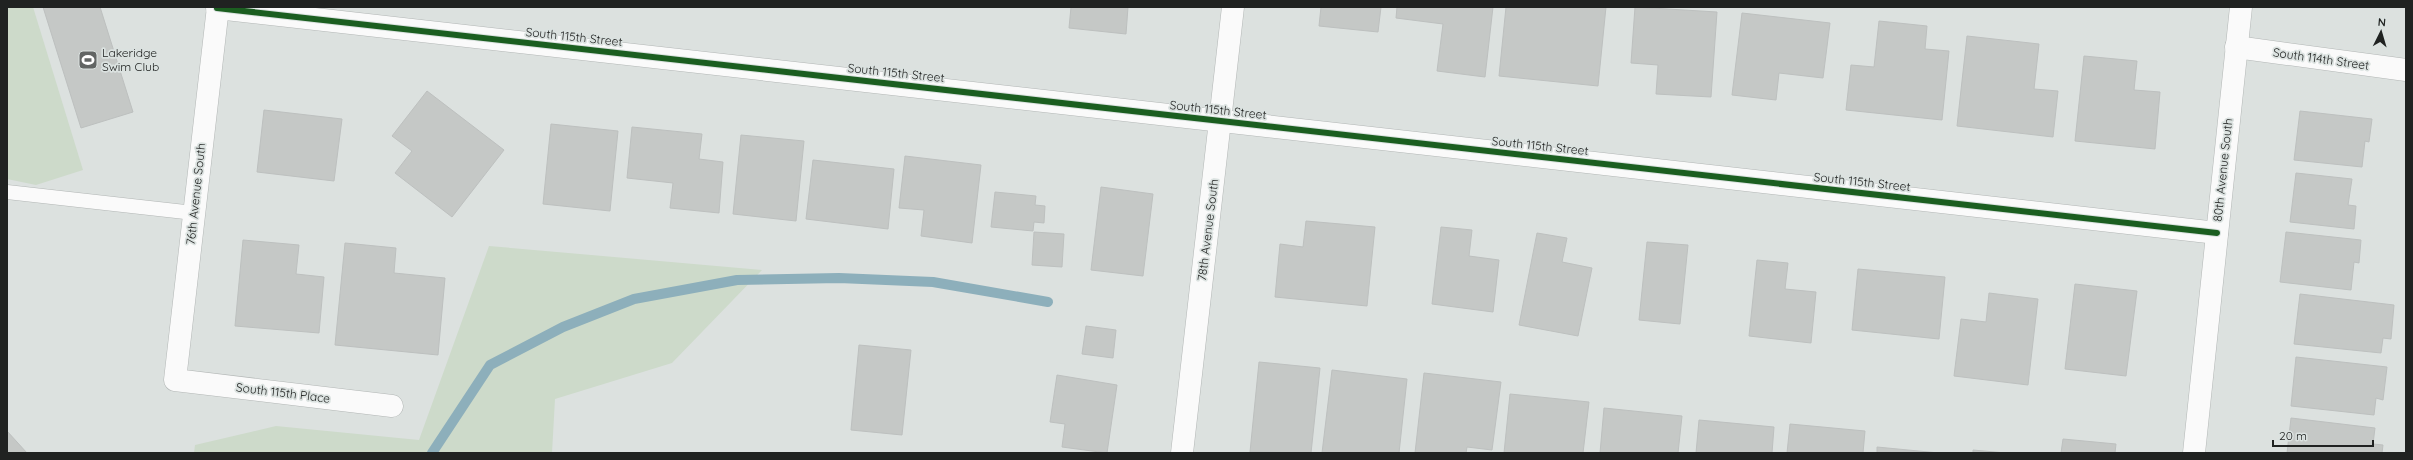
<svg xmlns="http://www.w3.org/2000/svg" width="2413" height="460" viewBox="0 0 2413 460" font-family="Quicksand,sans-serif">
<rect width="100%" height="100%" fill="#dce1df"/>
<g fill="#cddaca">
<path d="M 7,7 L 33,7 L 83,170 L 36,185 L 7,179 Z"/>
<path d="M 489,246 L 762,270 L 672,363 L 555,399 L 552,453 L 194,453 L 195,445 L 276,426 L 419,440 Z"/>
</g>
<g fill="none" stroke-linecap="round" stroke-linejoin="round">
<path stroke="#8dafbb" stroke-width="10" d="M 432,453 L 490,365 L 563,327 L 634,299 L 737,280 L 839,278 L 933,282 L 1048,302"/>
</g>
<g fill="#c5c8c6" stroke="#bdc0bf">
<path d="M 43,7 L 100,7 L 133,112 L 81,128 Z"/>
<path d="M 1071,7 L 1128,7 L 1126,34 L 1069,28 Z"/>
<path d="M 1321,7 L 1381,7 L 1378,32 L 1319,26 Z"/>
<path d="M 1397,7 L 1493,7 L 1485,77 L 1437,71 L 1443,24 L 1396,18 Z"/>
<path d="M 1506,7 L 1606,7 L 1598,86 L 1499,76 Z"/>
<path d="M 1635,7 L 1717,12 L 1711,97 L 1656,94 L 1658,65 L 1631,63 Z"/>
<path d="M 1742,13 L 1830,23 L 1823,78 L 1779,73 L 1776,100 L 1732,95 Z"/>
<path d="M 1879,21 L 1927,26 L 1925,49 L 1949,51 L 1942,120 L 1846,110 L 1851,65 L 1874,67 Z"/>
<path d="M 1967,36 L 2039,44 L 2034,89 L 2058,91 L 2053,137 L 1957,126 Z"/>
<path d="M 2084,56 L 2137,61 L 2134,90 L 2160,92 L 2155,149 L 2075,141 Z"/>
<path d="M 427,91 L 504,150 L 452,217 L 395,173 L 412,151 L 392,136 Z"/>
<path d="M 264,110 L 342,119 L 334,181 L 257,172 Z"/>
<path d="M 2300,111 L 2372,119 L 2369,142 L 2365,141 L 2362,167 L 2294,160 Z"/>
<path d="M 551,124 L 618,131 L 610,211 L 543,204 Z"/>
<path d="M 632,127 L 702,134 L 699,159 L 723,162 L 719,213 L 670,208 L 673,183 L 627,178 Z"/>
<path d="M 741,135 L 804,141 L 796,221 L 733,214 Z"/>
<path d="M 905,156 L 981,165 L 972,243 L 921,236 L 924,210 L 899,208 Z"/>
<path d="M 813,160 L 894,169 L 888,229 L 806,219 Z"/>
<path d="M 2296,173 L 2352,179 L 2348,205 L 2356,206 L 2354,229 L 2290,222 Z"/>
<path d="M 1101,187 L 1153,194 L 1143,276 L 1091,270 Z"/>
<path d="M 995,192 L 1036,196 L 1035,205 L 1045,206 L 1044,223 L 1034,222 L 1033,231 L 991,227 Z"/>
<path d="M 1306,221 L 1375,227 L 1367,306 L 1275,297 L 1280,244 L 1303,247 Z"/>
<path d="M 1441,227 L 1472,230 L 1469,256 L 1499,260 L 1493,312 L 1432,304 Z"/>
<path d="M 1034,232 L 1064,234 L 1062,267 L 1032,265 Z"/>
<path d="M 2286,232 L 2361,240 L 2359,263 L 2354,262 L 2351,290 L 2280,282 Z"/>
<path d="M 1537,233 L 1567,238 L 1562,262 L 1592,268 L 1578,336 L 1519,325 Z"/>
<path d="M 243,240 L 299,245 L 296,274 L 324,277 L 319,333 L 235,326 Z"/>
<path d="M 1647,242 L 1688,245 L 1680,324 L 1639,320 Z"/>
<path d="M 345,243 L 396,248 L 394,273 L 445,278 L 438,355 L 335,345 Z"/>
<path d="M 1757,260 L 1788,263 L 1785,289 L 1816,292 L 1811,343 L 1749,336 Z"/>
<path d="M 1858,269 L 1945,277 L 1939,339 L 1852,330 Z"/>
<path d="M 2075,284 L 2137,291 L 2126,376 L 2065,369 Z"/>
<path d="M 1989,293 L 2038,299 L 2028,385 L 1954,376 L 1961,319 L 1986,322 Z"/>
<path d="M 2300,294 L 2394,305 L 2391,339 L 2383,338 L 2381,353 L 2294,344 Z"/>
<path d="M 1086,326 L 1116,330 L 1113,358 L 1082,354 Z"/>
<path d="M 859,345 L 911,350 L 902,435 L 851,430 Z"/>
<path d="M 2296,357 L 2387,367 L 2383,400 L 2376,398 L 2374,415 L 2291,406 Z"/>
<path d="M 1259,362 L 1320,368 L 1311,453 L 1250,452 Z"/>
<path d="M 1332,370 L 1407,379 L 1399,453 L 1322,453 Z"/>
<path d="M 1424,373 L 1501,382 L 1492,450 L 1467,447 L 1466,453 L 1415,453 Z"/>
<path d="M 1057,375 L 1117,385 L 1107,453 L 1062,447 L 1065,424 L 1050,422 Z"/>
<path d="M 1510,394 L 1589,402 L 1583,453 L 1504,453 Z"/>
<path d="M 1604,408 L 1682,416 L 1678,453 L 1600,453 Z"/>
<path d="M 2291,418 L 2375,428 L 2373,444 L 2383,445 L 2382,453 L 2287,453 Z"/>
<path d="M 1699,420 L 1774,427 L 1772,453 L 1696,453 Z"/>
<path d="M 1790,424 L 1865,431 L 1863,453 L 1787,453 Z"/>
<path d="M 7,431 L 27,453 L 7,453 Z"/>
<path d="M 2063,439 L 2116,444 L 2115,453 L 2061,453 Z"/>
<path d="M 1877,447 L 1939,453 L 1877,453 Z"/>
<path d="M 1973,450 L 2006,453 L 1973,453 Z"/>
</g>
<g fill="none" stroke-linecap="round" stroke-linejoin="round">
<g stroke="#b2b6b5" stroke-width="15">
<path id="service" d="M 7,192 L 194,213"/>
</g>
<g stroke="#b2b6b5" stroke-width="23">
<g id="minor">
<path d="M 218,7 L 175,380 L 392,406"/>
<path d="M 217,8 L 2217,233"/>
<path d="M 2236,47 L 2406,70"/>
<path d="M 2194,453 L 2241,7"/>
</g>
</g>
<g stroke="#b2b6b5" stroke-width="23">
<path id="tertiary" d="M 1182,453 L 1233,7"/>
</g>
<use href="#service" stroke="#fafafa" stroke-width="14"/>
<use href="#minor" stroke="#fafafa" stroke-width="22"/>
<use href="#tertiary" stroke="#fafafa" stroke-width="22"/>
<g stroke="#dbe2e0" stroke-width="8">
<path id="cycleway" d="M 217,8 L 2217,233"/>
</g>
<use href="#cycleway" stroke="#1b5e20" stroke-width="6"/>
</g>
<defs>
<g id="stadium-square" transform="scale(1)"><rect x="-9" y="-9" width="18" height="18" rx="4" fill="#626564" stroke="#dbe2e0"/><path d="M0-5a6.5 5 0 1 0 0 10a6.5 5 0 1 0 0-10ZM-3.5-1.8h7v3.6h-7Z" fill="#fff"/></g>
</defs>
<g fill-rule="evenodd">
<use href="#stadium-square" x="88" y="60"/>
</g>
<g text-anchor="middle" stroke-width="3.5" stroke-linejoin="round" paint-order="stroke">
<g font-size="12" fill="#202221" stroke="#dbe2e0">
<text transform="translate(574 37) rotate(6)" y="4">South 115th Street</text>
<text transform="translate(2321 59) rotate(8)" y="4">South 114th Street</text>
<text transform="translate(896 73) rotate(6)" y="4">South 115th Street</text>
<text transform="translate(1218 110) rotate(6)" y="4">South 115th Street</text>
<text transform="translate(1540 146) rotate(6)" y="4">South 115th Street</text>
<text transform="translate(2223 170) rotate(-84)" y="4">80th Avenue South</text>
<text transform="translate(1862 182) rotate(6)" y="4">South 115th Street</text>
<text transform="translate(196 194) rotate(-84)" y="4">76th Avenue South</text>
<text transform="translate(1208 230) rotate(-83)" y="4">78th Avenue South</text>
<text transform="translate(283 393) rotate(7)" y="4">South 115th Place</text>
</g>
<g font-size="12" fill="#202221" stroke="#dbe2e0" text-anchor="start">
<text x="102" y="57">Lakeridge<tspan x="102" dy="14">Swim Club</tspan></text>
</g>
</g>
<rect width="2413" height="460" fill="none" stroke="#202221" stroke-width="16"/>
<g transform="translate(2381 32) rotate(5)" stroke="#dbe2e0" stroke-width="3" paint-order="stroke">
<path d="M0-3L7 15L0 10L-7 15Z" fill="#202221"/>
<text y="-6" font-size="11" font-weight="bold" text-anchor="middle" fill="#202221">N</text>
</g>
<path d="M2273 440v6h100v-6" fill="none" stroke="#202221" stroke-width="2"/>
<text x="2279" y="440" font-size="12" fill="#202221" stroke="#dbe2e0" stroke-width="3" paint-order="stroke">20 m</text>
</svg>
